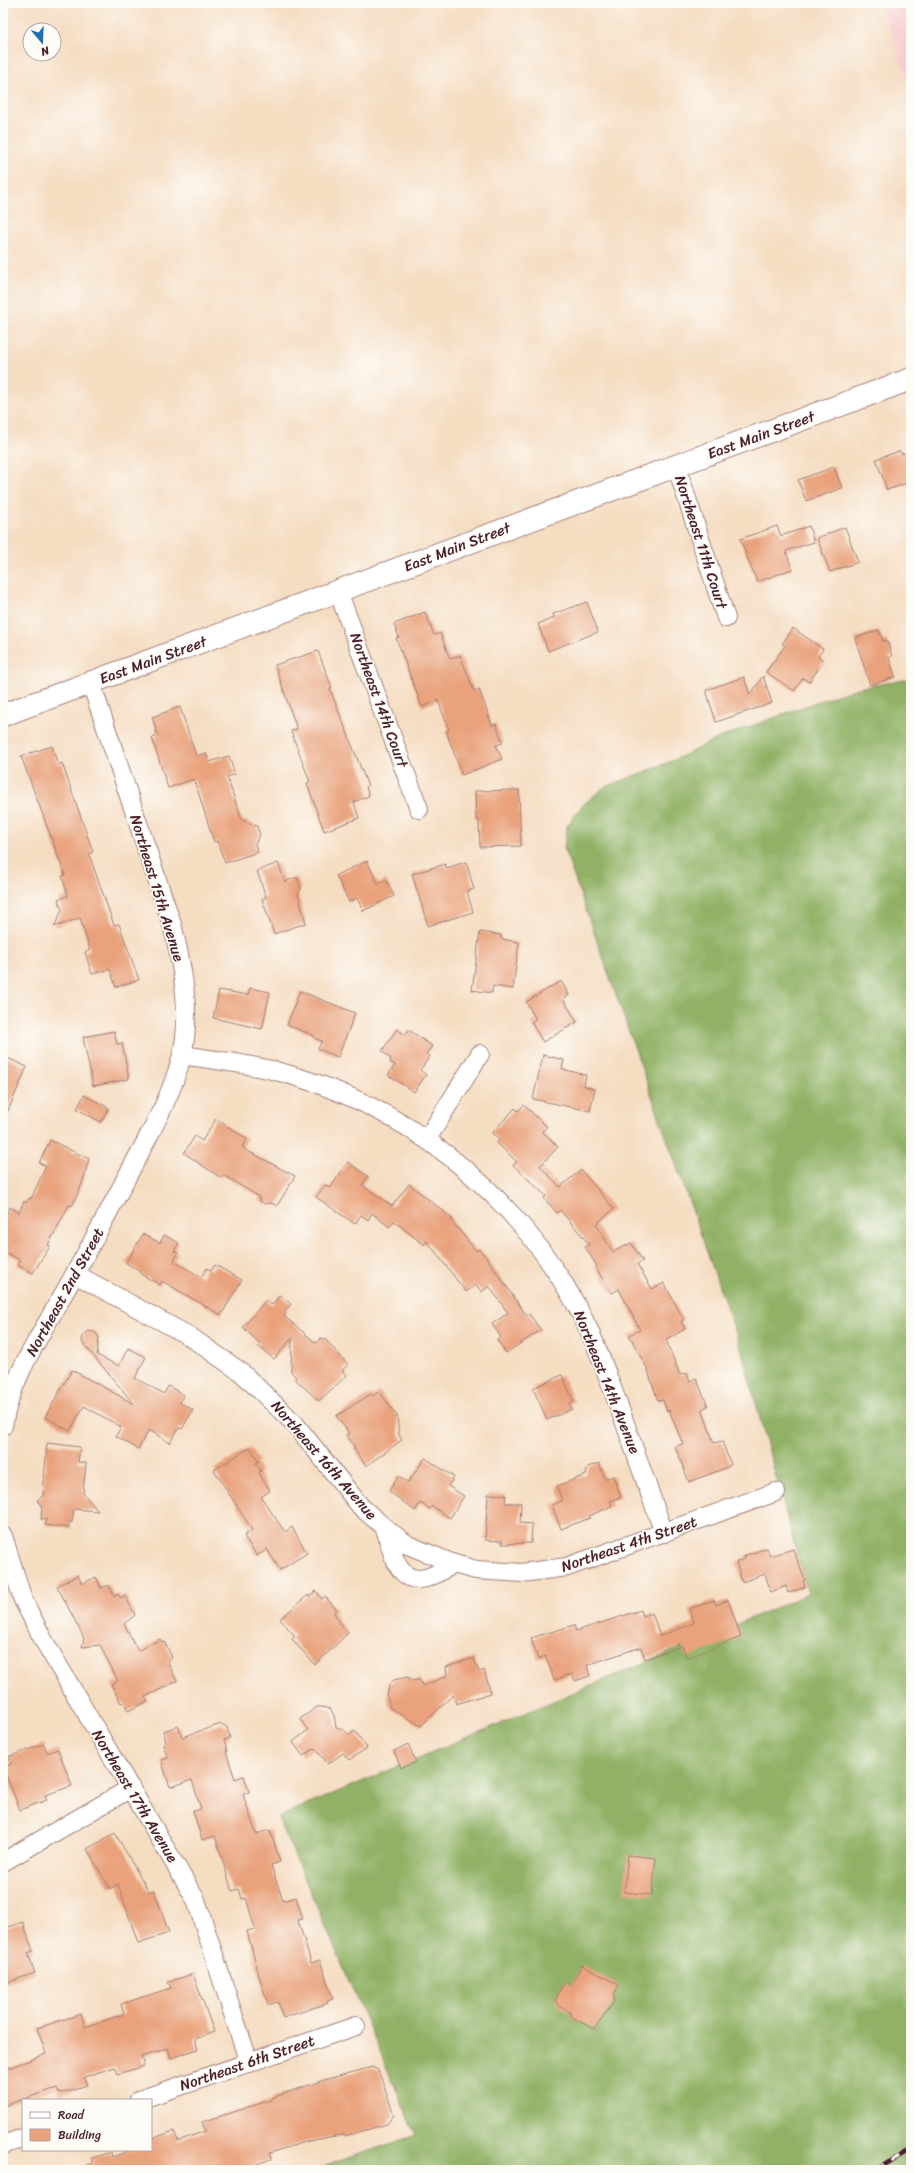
<svg xmlns="http://www.w3.org/2000/svg" width="914" height="2173" viewBox="0 0 914 2173" font-family="Sriracha,sans-serif">
<rect width="100%" height="100%" fill="#fdfcf7"/>
<filter id="ink" filterUnits="userSpaceOnUse"><feTurbulence type="fractalNoise" baseFrequency=".025" numOctaves="2"/><feDisplacementMap in="SourceGraphic" scale="8" xChannelSelector="R" yChannelSelector="G"/><feConvolveMatrix kernelMatrix="1 2 1 2 8 2 1 2 1" color-interpolation-filters="sRGB"/></filter>
<filter id="wash" filterUnits="userSpaceOnUse"><feTurbulence type="fractalNoise" baseFrequency=".012" numOctaves="4" result="noise"/><feDisplacementMap in="SourceGraphic" scale="16" xChannelSelector="R" yChannelSelector="G"/><feGaussianBlur stdDeviation="0.9" result="paint"/><feColorMatrix in="noise" values="0 0 0 0 0 0 0 0 0 0 0 0 0 0 0 0 0 1.4 0 .05"/><feComposite in="paint" operator="in"/></filter>
<g filter="url(#wash)">
<rect width="100%" height="100%" fill="#f5ddc2"/>
<path fill="#f7cfd2" d="M 880,3 L 911,3 L 911,89 Z"/>
<path fill="#91b266" stroke="#6e6848" d="M 911,679 L 911,2170 L 313,2170 L 416,2135 L 278,1817 L 808,1594 L 740,1345 L 564,848 L 567,826 L 583,805 L 603,788 L 674,760 L 719,738 L 811,704 L 858,688 Z"/>
<g id="blocks">
<g fill="#e9a27c">
<path d="M 900,451 L 902,454 L 911,451 L 911,482 L 887,490 L 876,459 Z"/>
<path d="M 834,467 L 842,488 L 806,501 L 798,480 Z"/>
<path d="M 777,526 L 781,536 L 809,526 L 814,542 L 786,551 L 792,569 L 757,582 L 740,539 Z"/>
<path d="M 845,527 L 858,562 L 830,572 L 817,538 Z"/>
<path d="M 587,602 L 598,632 L 548,651 L 538,624 L 554,618 L 553,614 Z"/>
<path d="M 425,612 L 434,635 L 440,633 L 450,659 L 460,655 L 474,691 L 479,689 L 492,725 L 496,724 L 503,743 L 496,745 L 502,759 L 462,775 L 446,731 L 449,730 L 438,700 L 422,707 L 396,638 L 399,637 L 394,624 Z"/>
<path d="M 793,628 L 823,649 L 818,657 L 824,661 L 809,682 L 803,678 L 794,691 L 766,672 L 785,646 L 782,644 Z"/>
<path d="M 879,630 L 883,641 L 887,640 L 892,656 L 889,657 L 895,677 L 870,685 L 855,638 Z"/>
<path d="M 318,651 L 332,688 L 330,689 L 368,786 L 366,787 L 369,796 L 354,802 L 359,818 L 324,831 L 307,783 L 310,782 L 291,731 L 297,729 L 275,665 Z"/>
<path d="M 763,676 L 772,703 L 716,722 L 706,690 L 744,677 L 750,695 Z"/>
<path d="M 180,707 L 196,756 L 206,753 L 209,762 L 229,756 L 235,774 L 227,777 L 242,820 L 257,826 L 260,835 L 255,844 L 258,852 L 225,863 L 217,841 L 214,842 L 194,779 L 168,788 L 152,738 L 158,736 L 152,717 Z"/>
<path d="M 52,746 L 58,765 L 62,763 L 93,852 L 89,854 L 114,925 L 119,924 L 139,980 L 116,987 L 110,969 L 92,974 L 85,952 L 90,950 L 80,918 L 54,927 L 62,910 L 58,899 L 68,896 L 62,876 L 65,875 L 21,756 Z"/>
<path d="M 519,790 L 521,846 L 480,847 L 479,820 L 476,820 L 475,791 Z"/>
<path d="M 367,861 L 378,884 L 386,880 L 394,896 L 363,911 L 357,898 L 349,902 L 336,875 Z"/>
<path d="M 466,862 L 474,889 L 467,891 L 473,912 L 428,926 L 412,874 L 445,864 L 446,868 Z"/>
<path d="M 278,863 L 285,882 L 297,877 L 301,889 L 298,894 L 306,923 L 274,934 L 262,899 L 266,897 L 257,871 Z"/>
<path d="M 480,932 L 501,935 L 501,939 L 519,942 L 513,989 L 493,986 L 492,993 L 472,990 Z"/>
<path d="M 561,981 L 569,995 L 563,999 L 577,1022 L 543,1042 L 531,1022 L 536,1019 L 526,1002 Z"/>
<path d="M 250,988 L 270,992 L 262,1029 L 213,1018 L 219,990 L 248,995 Z"/>
<path d="M 300,991 L 355,1013 L 338,1057 L 318,1049 L 322,1041 L 314,1038 L 313,1035 L 287,1025 Z"/>
<path d="M 397,1029 L 405,1035 L 409,1030 L 432,1046 L 426,1054 L 430,1056 L 420,1070 L 426,1075 L 414,1092 L 388,1075 L 395,1065 L 390,1062 L 391,1059 L 382,1051 Z"/>
<path d="M 114,1031 L 117,1044 L 122,1043 L 129,1079 L 93,1086 L 83,1037 Z"/>
<path d="M 543,1055 L 564,1060 L 562,1069 L 586,1075 L 584,1086 L 595,1089 L 590,1111 L 533,1099 Z"/>
<path d="M 3,1056 L 27,1067 L 3,1122 Z"/>
<path d="M 84,1095 L 109,1108 L 101,1122 L 77,1109 Z"/>
<path d="M 524,1105 L 547,1127 L 542,1131 L 558,1147 L 540,1166 L 560,1187 L 581,1170 L 614,1209 L 596,1224 L 613,1252 L 631,1243 L 643,1261 L 637,1264 L 652,1289 L 664,1283 L 684,1320 L 681,1321 L 685,1329 L 666,1340 L 680,1375 L 687,1373 L 690,1381 L 696,1378 L 708,1406 L 702,1409 L 714,1443 L 722,1441 L 731,1465 L 723,1469 L 689,1482 L 675,1446 L 683,1444 L 669,1410 L 667,1411 L 663,1400 L 658,1401 L 647,1368 L 629,1335 L 640,1330 L 619,1289 L 612,1293 L 595,1267 L 597,1266 L 585,1247 L 589,1244 L 560,1210 L 557,1213 L 544,1198 L 546,1196 L 513,1165 L 517,1162 L 497,1143 L 499,1140 L 492,1133 L 515,1108 L 518,1111 Z"/>
<path d="M 216,1119 L 247,1139 L 242,1147 L 246,1150 L 295,1176 L 277,1206 L 271,1203 L 265,1204 L 260,1201 L 258,1196 L 223,1175 L 221,1178 L 184,1153 L 195,1136 L 202,1141 Z"/>
<path d="M 50,1140 L 89,1159 L 82,1184 L 72,1206 L 69,1205 L 48,1245 L 50,1246 L 33,1273 L 17,1265 L 20,1260 L 3,1251 L 3,1221 L 10,1207 L 19,1212 L 24,1201 L 26,1203 L 29,1198 L 31,1199 L 46,1166 L 39,1163 Z"/>
<path d="M 348,1162 L 368,1176 L 362,1185 L 392,1206 L 409,1184 L 453,1219 L 451,1220 L 476,1251 L 479,1249 L 486,1257 L 527,1316 L 529,1314 L 541,1330 L 506,1353 L 497,1340 L 501,1337 L 492,1324 L 508,1313 L 489,1286 L 482,1292 L 476,1285 L 466,1292 L 427,1241 L 424,1245 L 394,1221 L 389,1227 L 372,1213 L 368,1220 L 361,1215 L 355,1224 L 316,1197 L 325,1185 L 330,1188 Z"/>
<path d="M 143,1234 L 160,1243 L 164,1235 L 179,1243 L 174,1251 L 178,1253 L 174,1261 L 201,1277 L 207,1268 L 211,1271 L 215,1265 L 242,1280 L 221,1315 L 162,1281 L 160,1285 L 142,1275 L 137,1269 L 126,1263 Z"/>
<path d="M 280,1295 L 291,1304 L 284,1312 L 286,1314 L 284,1316 L 316,1343 L 321,1338 L 326,1340 L 348,1365 L 342,1370 L 347,1375 L 319,1401 L 296,1380 L 296,1377 L 291,1372 L 292,1338 L 274,1359 L 258,1346 L 260,1344 L 243,1327 L 266,1300 L 272,1305 Z"/>
<path d="M 88,1331 L 95,1332 L 99,1337 L 97,1355 L 119,1366 L 128,1348 L 146,1357 L 135,1378 L 164,1394 L 168,1386 L 184,1395 L 179,1402 L 193,1410 L 182,1429 L 179,1428 L 170,1443 L 149,1430 L 138,1449 L 116,1436 L 121,1427 L 84,1406 L 70,1431 L 45,1417 L 72,1370 L 134,1404 L 82,1342 L 83,1336 Z"/>
<path d="M 562,1375 L 574,1402 L 569,1404 L 572,1409 L 547,1420 L 533,1388 Z"/>
<path d="M 379,1391 L 397,1416 L 399,1435 L 402,1440 L 366,1466 L 353,1448 L 355,1447 L 346,1435 L 349,1433 L 336,1416 L 371,1394 L 373,1396 Z"/>
<path d="M 47,1443 L 80,1447 L 78,1462 L 86,1463 L 83,1493 L 98,1511 L 74,1509 L 72,1522 L 69,1522 L 69,1528 L 45,1525 L 46,1519 L 41,1519 L 42,1507 L 37,1500 L 43,1496 Z"/>
<path d="M 250,1447 L 259,1461 L 256,1463 L 261,1471 L 259,1473 L 270,1491 L 261,1497 L 285,1532 L 292,1527 L 307,1553 L 280,1570 L 267,1549 L 257,1556 L 244,1536 L 252,1530 L 214,1470 Z"/>
<path d="M 425,1458 L 454,1477 L 448,1486 L 464,1496 L 450,1518 L 432,1506 L 430,1509 L 420,1503 L 415,1511 L 389,1491 L 398,1476 L 408,1482 Z"/>
<path d="M 599,1463 L 605,1479 L 613,1476 L 621,1497 L 610,1501 L 612,1506 L 589,1516 L 590,1518 L 561,1529 L 552,1505 L 562,1501 L 557,1486 L 586,1475 L 588,1467 Z"/>
<path d="M 488,1494 L 506,1495 L 505,1503 L 521,1503 L 520,1523 L 532,1524 L 531,1543 L 502,1544 L 502,1541 L 485,1540 Z"/>
<path d="M 767,1548 L 770,1556 L 793,1549 L 805,1580 L 803,1581 L 805,1587 L 788,1593 L 786,1586 L 771,1592 L 765,1574 L 742,1582 L 736,1562 L 745,1559 L 744,1556 Z"/>
<path d="M 78,1575 L 82,1584 L 96,1577 L 101,1588 L 109,1585 L 114,1596 L 118,1594 L 120,1598 L 125,1595 L 135,1615 L 124,1624 L 138,1651 L 160,1639 L 162,1642 L 164,1641 L 171,1655 L 172,1658 L 167,1661 L 177,1681 L 145,1697 L 148,1701 L 128,1711 L 124,1702 L 121,1703 L 111,1684 L 118,1681 L 100,1645 L 82,1647 L 84,1638 L 57,1586 Z"/>
<path d="M 316,1591 L 322,1599 L 325,1596 L 337,1610 L 334,1612 L 336,1617 L 348,1633 L 315,1665 L 292,1639 L 295,1636 L 280,1619 L 308,1595 L 309,1597 Z"/>
<path d="M 714,1600 L 716,1605 L 728,1600 L 741,1637 L 687,1658 L 682,1646 L 645,1659 L 641,1647 L 587,1665 L 590,1676 L 575,1681 L 572,1674 L 554,1680 L 546,1656 L 538,1659 L 531,1638 L 574,1625 L 576,1631 L 641,1610 L 643,1616 L 652,1613 L 660,1636 L 694,1623 L 689,1609 Z"/>
<path d="M 474,1658 L 479,1672 L 484,1670 L 491,1693 L 456,1704 L 453,1695 L 421,1726 L 390,1708 L 387,1696 L 389,1685 L 394,1680 L 407,1677 L 414,1681 L 419,1679 L 423,1686 L 447,1676 L 446,1667 Z"/>
<path d="M 317,1707 L 322,1707 L 330,1709 L 334,1715 L 336,1727 L 343,1729 L 349,1735 L 355,1731 L 367,1748 L 349,1760 L 343,1753 L 328,1764 L 315,1748 L 303,1756 L 293,1742 L 308,1730 L 300,1719 Z"/>
<path d="M 221,1724 L 227,1727 L 230,1738 L 224,1740 L 227,1751 L 226,1752 L 235,1779 L 244,1776 L 249,1792 L 243,1794 L 256,1834 L 270,1830 L 280,1862 L 271,1865 L 283,1901 L 296,1897 L 303,1919 L 298,1920 L 311,1963 L 320,1960 L 333,1999 L 327,2001 L 328,2003 L 283,2018 L 278,2002 L 268,2005 L 260,1979 L 247,1931 L 255,1929 L 246,1898 L 242,1899 L 239,1889 L 232,1891 L 215,1836 L 202,1840 L 193,1811 L 201,1809 L 192,1780 L 170,1787 L 161,1760 L 168,1758 L 163,1746 L 166,1741 L 163,1731 L 178,1726 L 182,1737 Z"/>
<path d="M 44,1744 L 47,1753 L 58,1749 L 72,1786 L 45,1795 L 47,1800 L 20,1810 L 3,1767 L 11,1764 L 8,1757 Z"/>
<path d="M 408,1744 L 416,1762 L 401,1768 L 394,1751 Z"/>
<path d="M 115,1833 L 149,1892 L 154,1890 L 169,1933 L 138,1943 L 118,1884 L 110,1889 L 87,1849 Z"/>
<path d="M 628,1855 L 656,1858 L 652,1895 L 624,1892 Z"/>
<path d="M 23,1922 L 33,1951 L 28,1953 L 35,1973 L 3,1984 L 3,1929 Z"/>
<path d="M 582,1965 L 619,1985 L 614,1994 L 614,2002 L 594,2029 L 570,2016 L 571,2013 L 557,2005 L 558,2003 L 555,2001 L 562,1986 L 566,1982 L 571,1985 Z"/>
<path d="M 193,1974 L 214,2032 L 195,2039 L 198,2049 L 171,2058 L 168,2048 L 141,2057 L 144,2066 L 118,2074 L 115,2067 L 84,2077 L 87,2085 L 59,2094 L 57,2088 L 3,2106 L 3,2070 L 46,2054 L 37,2028 L 81,2014 L 85,2027 L 124,2014 L 121,2004 L 171,1988 L 168,1982 Z"/>
<path d="M 372,2067 L 378,2070 L 394,2115 L 387,2124 L 345,2136 L 345,2134 L 309,2141 L 269,2153 L 271,2159 L 240,2170 L 80,2170 L 80,2168 L 93,2163 L 91,2158 L 111,2152 L 112,2157 L 131,2150 L 151,2150 L 151,2139 L 174,2131 L 178,2141 L 205,2131 L 202,2122 L 271,2100 L 271,2098 L 324,2080 Z"/>
</g>
</g>
</g>
<g filter="url(#ink)">
<use href="#blocks" fill-opacity="0" stroke="#a07e76" stroke-width="1"/>
<g fill="none" stroke-linecap="round" stroke-linejoin="round">
<g stroke="#a07e76" stroke-width="20">
<g id="minor">
<path d="M 676,465 L 726,618"/>
<path d="M 338,591 L 419,809"/>
<path d="M 182,1055 C 220,1061 258,1065 294,1076 C 423,1115 531,1208 589,1330 C 601,1356 611,1385 621,1412 C 635,1452 650,1493 664,1533"/>
<path d="M 427,1139 L 480,1054"/>
<path d="M 75,1274 L 189,1336 L 241,1372 L 295,1424 L 361,1507 L 385,1528 L 408,1545 L 454,1564 L 476,1570 L 522,1573 L 567,1567 L 776,1492"/>
<path d="M 3,1426 C 10,1383 35,1344 56,1307 C 82,1262 106,1217 130,1171 C 149,1135 172,1096 182,1055 C 192,1014 182,964 172,924 L 91,683"/>
<path d="M 385,1528 C 391,1549 397,1588 429,1577 C 437,1574 446,1568 454,1564"/>
<path d="M 3,1536 L 23,1600 L 44,1641 L 196,1900 L 249,2063"/>
<path d="M 3,1862 L 131,1788"/>
<path d="M 139,2100 L 356,2026"/>
<path d="M 3,2145 L 23,2138"/>
</g>
</g>
<g stroke="#a07e76" stroke-width="24">
<path id="secondary" d="M 3,715 L 911,379"/>
</g>
<use href="#minor" stroke="#fff" stroke-width="18"/>
<use href="#secondary" stroke="#fff" stroke-width="22"/>
<g stroke="#4a1f2b" stroke-width="4.5">
<path id="rail" d="M 876,2170 L 911,2149"/>
</g>
<use href="#rail" stroke="#fdfcf7" stroke-width="3" stroke-dasharray="9" stroke-linecap="butt"/>
</g>
</g>
<g text-anchor="middle" stroke-width="3.5" stroke-linejoin="round" paint-order="stroke">
<g font-size="15" fill="#4a1f2b" stroke="#fdfcf7">
<text transform="translate(761 435) rotate(-20)" y="5">East Main Street</text>
<text transform="translate(701 542) rotate(72)" y="5">Northeast 11th Court</text>
<text transform="translate(457 547) rotate(-21)" y="5">East Main Street</text>
<text transform="translate(153 660) rotate(-20)" y="5">East Main Street</text>
<text transform="translate(379 700) rotate(70)" y="5">Northeast 14th Court</text>
<text transform="translate(157 888) rotate(73)" y="5">Northeast 15th Avenue</text>
<text transform="translate(65 1292) rotate(-61)" y="5">Northeast 2nd Street</text>
<text transform="translate(607 1382) rotate(68)" y="5">Northeast 14th Avenue</text>
<text transform="translate(324 1460) rotate(49)" y="5">Northeast 16th Avenue</text>
<text transform="translate(629 1544) rotate(-19)" y="5">Northeast 4th Street</text>
<text transform="translate(135 1796) rotate(59)" y="5">Northeast 17th Avenue</text>
<text transform="translate(247 2063) rotate(-19)" y="5">Northeast 6th Street</text>
</g>
</g>
<rect width="914" height="2173" fill="none" stroke="#fdfcf7" stroke-width="16"/>
<rect x="22" y="2099" width="130" height="52" fill="#fdfcf7" stroke="#b5a4a5"/>
<rect x="30" y="2112" width="20" height="6" fill="#ffffff" stroke="#b5a4a5"/>
<text x="58" y="2119" font-size="12" fill="#4a1f2b">Road</text>
<rect x="30" y="2129" width="20" height="12" fill="#e9a27c" stroke="#b5a4a5"/>
<text x="58" y="2139" font-size="12" fill="#4a1f2b">Building</text>
<g transform="translate(42 42) rotate(161)"><circle r="19" fill="#fdfcf7" stroke="#b5a4a5"/>
<path d="M0-3L7 15L0 10L-7 15Z" fill="#1f6fb2"/>
<text y="-6" font-size="11" font-weight="bold" text-anchor="middle" fill="#4a1f2b">N</text>
</g>
</svg>
